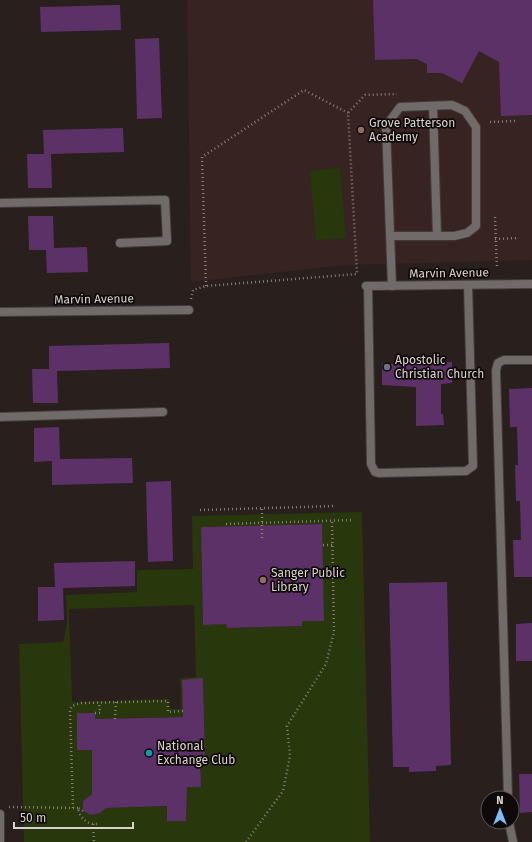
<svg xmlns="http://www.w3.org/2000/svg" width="532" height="842" viewBox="0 0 532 842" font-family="'Fira Sans',sans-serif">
<rect width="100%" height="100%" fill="#291f1c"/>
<path fill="#372422" d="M 187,0 L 532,0 L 532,260 L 345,265 L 191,282 Z"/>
<g fill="#28370c" fill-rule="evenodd">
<path d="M 340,168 L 346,238 L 316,240 L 310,171 Z"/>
<path d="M 362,512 L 370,842 L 24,842 L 19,644 L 63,642 L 67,623 L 66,595 L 137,592 L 137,570 L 193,569 L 192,516 ZM 321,524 L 324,621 L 302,621 L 302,626 L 227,628 L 226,624 L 203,624 L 201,527 ZM 194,605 L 196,677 L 180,678 L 181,709 L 170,709 L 169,699 L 72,702 L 69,609 ZM 203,679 L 205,756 L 200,756 L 201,787 L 187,787 L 186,821 L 167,821 L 167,806 L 106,808 C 98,815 92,816 83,811 L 83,801 L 92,794 L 92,750 L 77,749 L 77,713 L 95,713 L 95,730 L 116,718 L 183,717 L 182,680 Z"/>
</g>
<g fill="#5c3168">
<path d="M 373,0 L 532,0 L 532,115 L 501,116 L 499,62 L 479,51 L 462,83 L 442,73 L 427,73 L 427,64 L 417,59 L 375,60 Z"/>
<path d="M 120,5 L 121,30 L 41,32 L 40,7 Z"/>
<path d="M 159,38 L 162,118 L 137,119 L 135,39 Z"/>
<path d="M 123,128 L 124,152 L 51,154 L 52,188 L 28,188 L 27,154 L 44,154 L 43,130 Z"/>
<path d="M 28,216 L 53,216 L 54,248 L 87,247 L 88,272 L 47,273 L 46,250 L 29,250 Z"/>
<path d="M 169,343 L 170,368 L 57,371 L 58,403 L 33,403 L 32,369 L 49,369 L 49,346 Z"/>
<path d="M 421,358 L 435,358 L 435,362 L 452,362 L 452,383 L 441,384 L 441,414 L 443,414 L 444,425 L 416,426 L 416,387 L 382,385 L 382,364 L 415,364 L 415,362 L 421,362 Z"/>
<path d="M 532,388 L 532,577 L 514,577 L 513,540 L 521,540 L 520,501 L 516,501 L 515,465 L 518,465 L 517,427 L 510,427 L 509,389 Z"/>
<path d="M 59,427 L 60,459 L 132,458 L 133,483 L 52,485 L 52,461 L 34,462 L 34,428 Z"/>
<path d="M 171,481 L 173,561 L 148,562 L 146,482 Z"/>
<path d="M 322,524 L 324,621 L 302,621 L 302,626 L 227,628 L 226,624 L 203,625 L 201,527 Z"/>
<path d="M 135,561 L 135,586 L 63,588 L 64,620 L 38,621 L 38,587 L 55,587 L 54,563 Z"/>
<path d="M 447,582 L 451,765 L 436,766 L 436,771 L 409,772 L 409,767 L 393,767 L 389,583 Z"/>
<path d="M 532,623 L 532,661 L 516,661 L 516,624 Z"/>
<path d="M 203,678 L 205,756 L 200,756 L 201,787 L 187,787 L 186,821 L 167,821 L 167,806 L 106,808 L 100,813 L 91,815 L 83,811 L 83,801 L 92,794 L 92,750 L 77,750 L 77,713 L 95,713 L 95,719 L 183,717 L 182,680 Z"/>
<path d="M 519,774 L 532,774 L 532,812 L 520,813 Z"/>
</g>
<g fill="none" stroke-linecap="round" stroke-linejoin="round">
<g stroke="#453c39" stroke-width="10">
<g id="lane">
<path d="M 433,106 L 437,236"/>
<path d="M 0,203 L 165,200 L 167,241 L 120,243"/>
<path d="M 390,236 L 454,236 L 467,233 L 476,226 L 476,127 L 465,111 L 452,105 L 400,107 L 386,126 L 392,286"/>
<path d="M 368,286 L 371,464 L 375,472 L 379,473 L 466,471 L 473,466 L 468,285"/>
<path d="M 0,417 L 163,412"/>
<path d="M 508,798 L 496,370 L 498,363 L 504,360 L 532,360"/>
<path d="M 509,822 L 513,842"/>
</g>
</g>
<g stroke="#453c39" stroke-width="10">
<g id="street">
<path d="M 366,286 L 532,284"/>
<path d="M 0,312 L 189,310"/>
<path d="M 0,814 L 0,842"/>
</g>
</g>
<g stroke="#877e7b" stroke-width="2.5" stroke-dasharray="1 3" stroke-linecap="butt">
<path d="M 490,122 L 515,121"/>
<path d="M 495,217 L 497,269"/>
<path d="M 495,239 L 519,238"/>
<path d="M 206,286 L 202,157 L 304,90 L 348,113"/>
<path d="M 191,299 L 193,290 L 206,286 L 357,274 L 348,113 L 365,95 L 397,94"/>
<path d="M 262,509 L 262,538"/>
<path d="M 200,510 L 335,506"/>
<path d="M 226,524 L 351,520"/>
<path d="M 323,545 L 332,545"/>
<path d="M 324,573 L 333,573"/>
<path d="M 95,713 L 100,713 L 99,702"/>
<path d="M 115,719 L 116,702"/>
<path d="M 9,807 L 78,808"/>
<path d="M 73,808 L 70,710 L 72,706 L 81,703 L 168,701 L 168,712 L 183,711"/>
<path d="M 83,811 L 78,808 C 80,819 88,825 99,824"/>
<path d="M 93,824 L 94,842"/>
<path d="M 246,842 L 283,791 L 290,756 L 287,726 L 326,664 L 334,632 L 332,520"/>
</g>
<use href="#lane" stroke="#706b68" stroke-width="8"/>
<use href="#street" stroke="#706b68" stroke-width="8"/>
</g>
<g fill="#8d6e63" stroke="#0f0a09" stroke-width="1.5">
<circle cx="361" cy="130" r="4"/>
<circle cx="263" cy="580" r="4"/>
</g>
<circle fill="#6b7280" stroke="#0f0a09" stroke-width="1.5" cx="387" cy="367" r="4"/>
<circle fill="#0f9aa8" stroke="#0f0a09" stroke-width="1.5" cx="149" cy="753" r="4"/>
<g text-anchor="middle" stroke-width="3.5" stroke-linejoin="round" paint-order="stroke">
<g font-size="12" fill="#d9d2cf" stroke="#0f0a09" text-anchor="start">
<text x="369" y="127">Grove Patterson<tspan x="369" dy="14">Academy</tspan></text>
<text x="395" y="364">Apostolic<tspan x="395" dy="14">Christian Church</tspan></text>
<text x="271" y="577">Sanger Public<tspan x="271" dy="14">Library</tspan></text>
<text x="157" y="750">National<tspan x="157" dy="14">Exchange Club</tspan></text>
</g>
<g font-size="12" fill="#d9d2cf" stroke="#0f0a09">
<text transform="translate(449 273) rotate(-1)" y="4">Marvin Avenue</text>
<text transform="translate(94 299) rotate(-1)" y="4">Marvin Avenue</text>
</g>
</g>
<g transform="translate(500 810)"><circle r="19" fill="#0f0a09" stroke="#605a58"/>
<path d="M0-3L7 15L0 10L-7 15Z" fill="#7fbdf9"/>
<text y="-6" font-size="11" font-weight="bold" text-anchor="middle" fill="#d9d2cf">N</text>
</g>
<path d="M14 822v6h119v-6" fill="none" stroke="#d9d2cf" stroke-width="2"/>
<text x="20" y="822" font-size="12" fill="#d9d2cf" stroke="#0f0a09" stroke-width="3" paint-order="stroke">50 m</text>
</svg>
